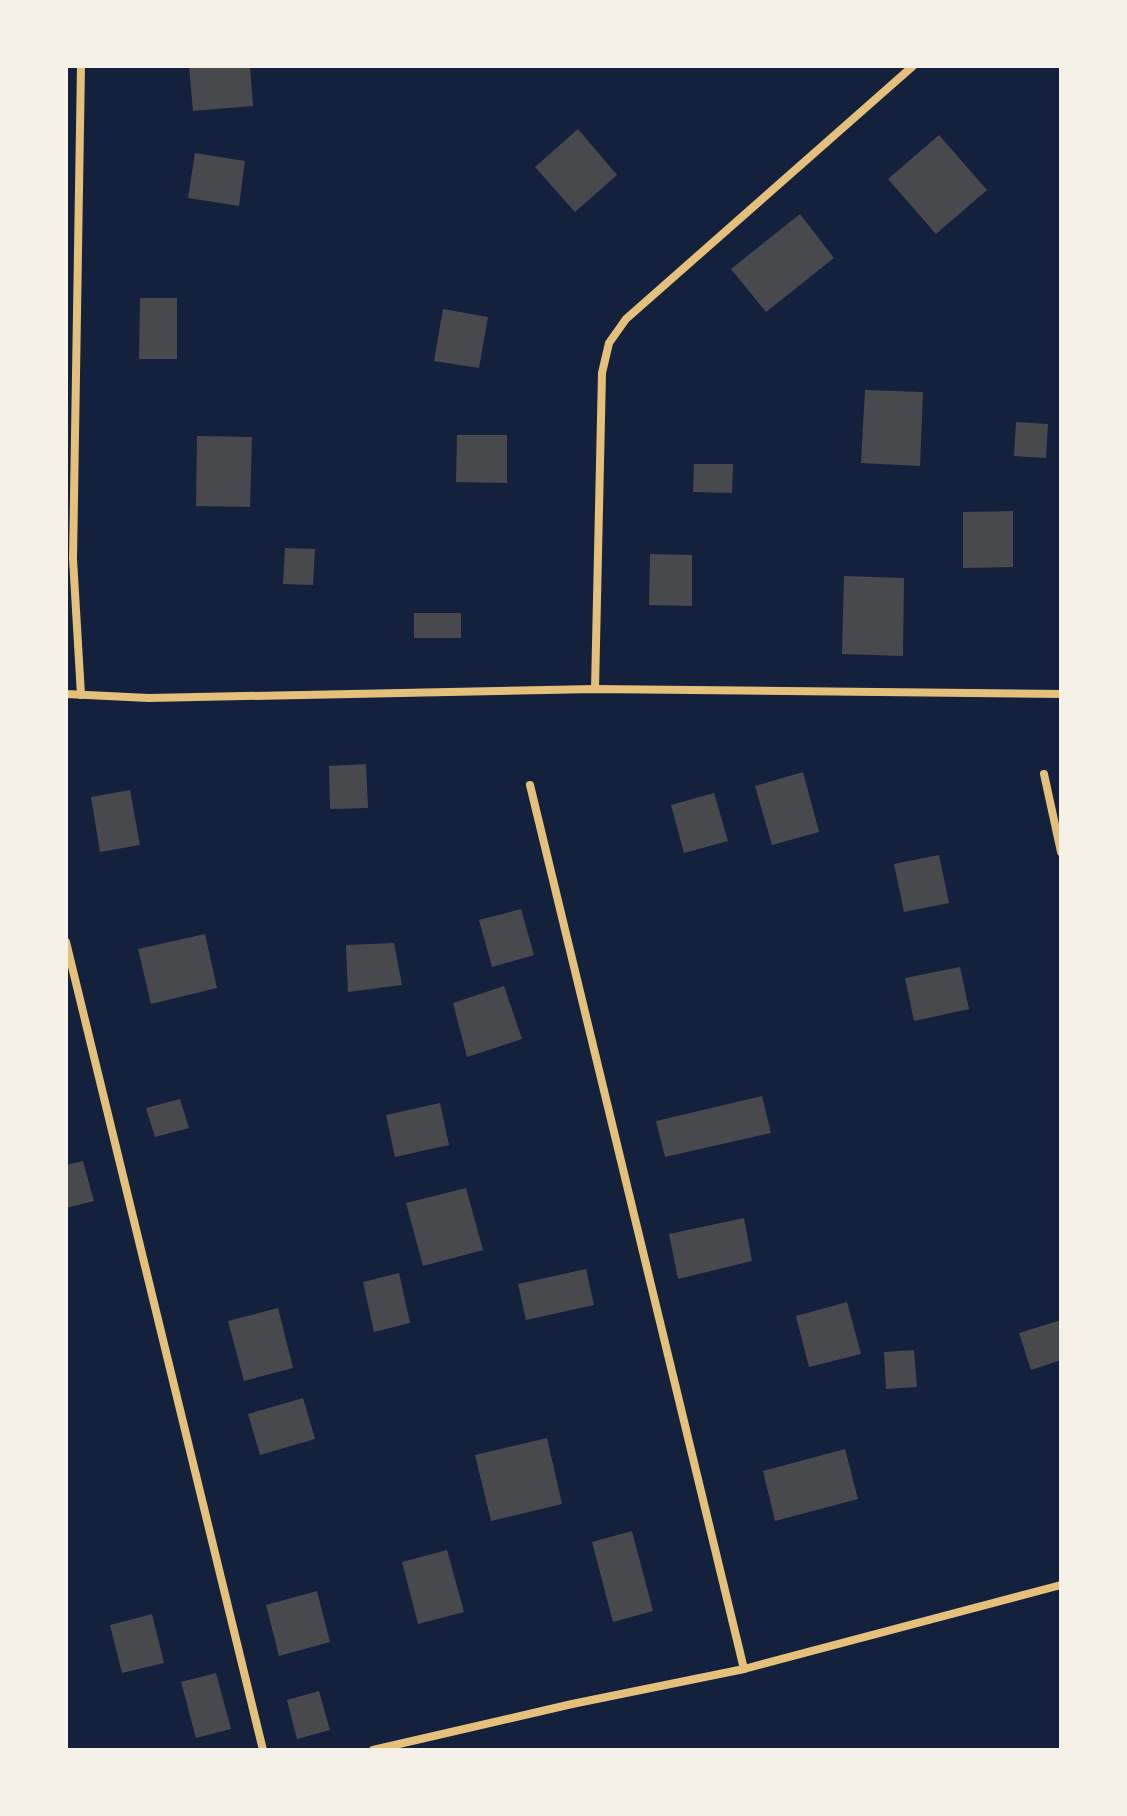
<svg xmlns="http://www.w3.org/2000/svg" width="1127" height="1816" viewBox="0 0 1127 1816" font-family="Lato,sans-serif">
<rect width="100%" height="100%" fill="#14213d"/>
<g fill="#48494c">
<path d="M 189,66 L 250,66 L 253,106 L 193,111 Z"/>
<path d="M 578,129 L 617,175 L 575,212 L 535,167 Z"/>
<path d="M 939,135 L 987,190 L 936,234 L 888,179 Z"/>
<path d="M 195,153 L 245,161 L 239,206 L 188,198 Z"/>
<path d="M 800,214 L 834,258 L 766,312 L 731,269 Z"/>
<path d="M 140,298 L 177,298 L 177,359 L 139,359 Z"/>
<path d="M 443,309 L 488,317 L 479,368 L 434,361 Z"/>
<path d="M 865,390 L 923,392 L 920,466 L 861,463 Z"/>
<path d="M 1016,422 L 1048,424 L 1046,458 L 1014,456 Z"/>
<path d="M 457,435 L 507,435 L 507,483 L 456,482 Z"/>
<path d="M 197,436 L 252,437 L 250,507 L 196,506 Z"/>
<path d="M 694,464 L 733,464 L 732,493 L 693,492 Z"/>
<path d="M 1013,511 L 1013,567 L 963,568 L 963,512 Z"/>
<path d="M 285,548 L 315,549 L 313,585 L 283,584 Z"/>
<path d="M 650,554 L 692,555 L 692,606 L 649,605 Z"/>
<path d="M 844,576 L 904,578 L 903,656 L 842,654 Z"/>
<rect x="414" y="613" width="47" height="25"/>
<path d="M 366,764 L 368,808 L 330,809 L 329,766 Z"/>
<path d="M 803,772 L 819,832 L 772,845 L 755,786 Z"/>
<path d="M 130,790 L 140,845 L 100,852 L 91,797 Z"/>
<path d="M 714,793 L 728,841 L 684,853 L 671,805 Z"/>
<path d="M 939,855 L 949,903 L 904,912 L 894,864 Z"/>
<path d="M 521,909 L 534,955 L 492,967 L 479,920 Z"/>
<path d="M 205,934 L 217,988 L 151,1004 L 138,949 Z"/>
<path d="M 394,943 L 402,985 L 348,992 L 346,945 Z"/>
<path d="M 960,967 L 969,1009 L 914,1021 L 905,978 Z"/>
<path d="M 504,986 L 522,1039 L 467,1057 L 453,1003 Z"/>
<path d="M 762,1096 L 771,1133 L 665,1157 L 656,1121 Z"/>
<path d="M 180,1099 L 189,1128 L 155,1137 L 146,1108 Z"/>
<path d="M 440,1103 L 449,1145 L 395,1157 L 386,1115 Z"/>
<path d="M 83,1161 L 94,1201 L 66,1208 L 66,1165 Z"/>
<path d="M 466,1188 L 483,1250 L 423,1266 L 406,1203 Z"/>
<path d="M 744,1218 L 752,1261 L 678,1279 L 669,1234 Z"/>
<path d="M 586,1269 L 594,1305 L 526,1320 L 518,1284 Z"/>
<path d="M 399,1273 L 410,1323 L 374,1332 L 363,1282 Z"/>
<path d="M 847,1302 L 861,1354 L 809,1367 L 796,1316 Z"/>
<path d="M 278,1308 L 293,1368 L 244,1381 L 228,1321 Z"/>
<path d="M 1061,1320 L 1061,1360 L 1031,1370 L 1019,1333 Z"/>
<path d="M 914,1350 L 917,1387 L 886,1389 L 884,1352 Z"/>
<path d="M 303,1398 L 315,1439 L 260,1455 L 248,1414 Z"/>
<path d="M 547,1438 L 562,1504 L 491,1521 L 475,1455 Z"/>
<path d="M 845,1449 L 858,1499 L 775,1521 L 763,1471 Z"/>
<path d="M 632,1531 L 653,1611 L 613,1622 L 592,1542 Z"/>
<path d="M 447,1550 L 464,1612 L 418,1624 L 402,1562 Z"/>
<path d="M 317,1591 L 330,1642 L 279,1656 L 266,1605 Z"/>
<path d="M 152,1614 L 164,1663 L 122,1673 L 110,1625 Z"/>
<path d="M 216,1673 L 231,1729 L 196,1738 L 181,1682 Z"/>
<path d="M 319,1691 L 330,1730 L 297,1739 L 287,1700 Z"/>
</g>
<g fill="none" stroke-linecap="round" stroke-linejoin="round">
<g stroke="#e5c07b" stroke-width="8">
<path d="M 595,689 L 602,373 L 609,343 L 626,319 L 913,66"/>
<path d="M 66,694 L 149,698 L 595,689 L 1061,694"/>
<path d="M 81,695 L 73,559 L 81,66"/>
<path d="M 1044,774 L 1061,852"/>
<path d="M 530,785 L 744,1669"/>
<path d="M 66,942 L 263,1750"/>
<path d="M 373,1750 L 572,1704 L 744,1669 L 1061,1585"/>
</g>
</g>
<rect width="1127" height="1816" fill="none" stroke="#f6f1e7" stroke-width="136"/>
</svg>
